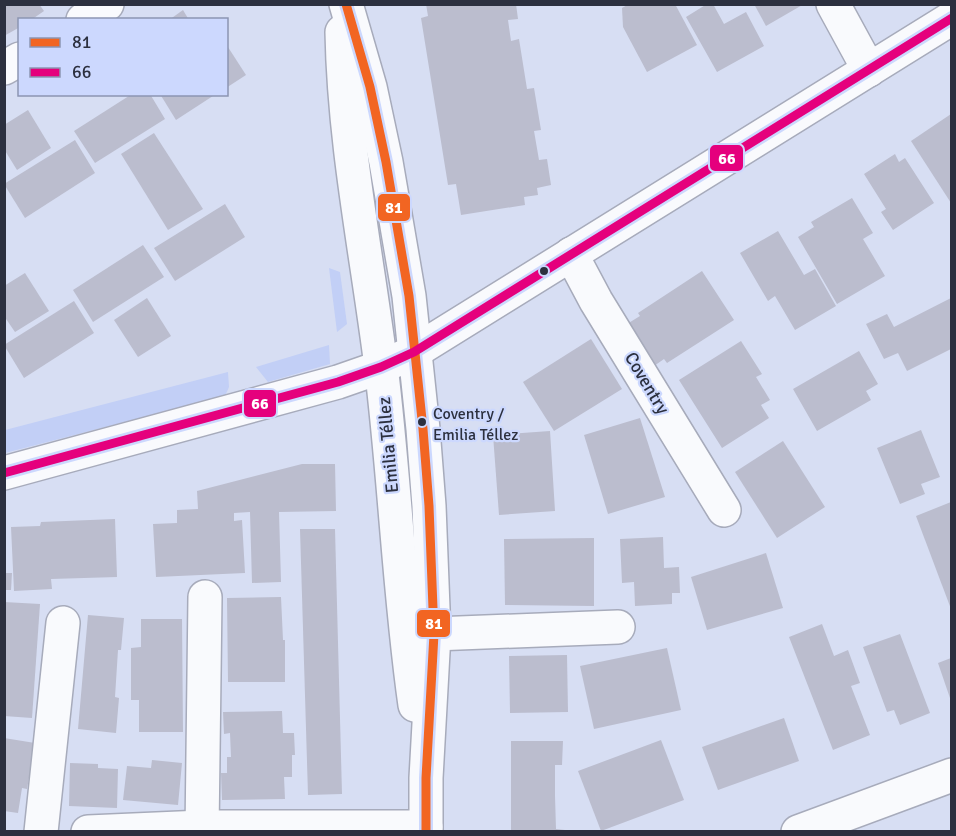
<svg xmlns="http://www.w3.org/2000/svg" width="956" height="836" viewBox="0 0 956 836" font-family="Signika,sans-serif">
<rect width="100%" height="100%" fill="#d7def3"/>
<g fill="#c2cff6">
<path d="M 329,268 L 340,272 L 347,324 L 337,332 Z"/>
<path d="M 329,345 L 330,364 L 268,382 L 256,367 Z"/>
<path d="M 228,372 L 229,387 L 225,396 L 5,453 L 5,430 Z"/>
</g>
<g fill="#bbbdce">
<path d="M 4,4 L 39,4 L 44,11 L 31,20 L 20,20 L 20,27 L 4,36 Z"/>
<path d="M 426,4 L 516,4 L 518,19 L 508,20 L 511,41 L 519,39 L 527,89 L 534,88 L 541,130 L 534,131 L 539,160 L 547,159 L 551,185 L 537,188 L 538,195 L 524,197 L 525,205 L 461,215 L 456,184 L 448,185 L 421,18 L 428,16 Z"/>
<path d="M 629,4 L 675,4 L 697,45 L 647,72 L 623,27 L 622,8 Z"/>
<path d="M 707,4 L 713,4 L 724,24 L 746,12 L 764,46 L 717,72 L 686,17 Z"/>
<path d="M 754,4 L 804,4 L 766,26 Z"/>
<path d="M 183,10 L 189,20 L 169,20 Z"/>
<path d="M 226,44 L 246,75 L 226,88 Z"/>
<path d="M 132,94 L 150,94 L 165,119 L 95,163 L 74,131 Z"/>
<path d="M 160,94 L 216,94 L 176,120 Z"/>
<path d="M 28,110 L 51,148 L 17,170 L 4,149 L 4,125 Z"/>
<path d="M 951,114 L 951,203 L 911,141 Z"/>
<path d="M 154,133 L 203,209 L 168,230 L 121,154 Z"/>
<path d="M 75,140 L 95,173 L 25,218 L 4,184 Z"/>
<path d="M 895,154 L 899,162 L 905,158 L 934,203 L 893,230 L 881,212 L 886,209 L 864,174 Z"/>
<path d="M 852,198 L 873,233 L 863,239 L 885,276 L 837,304 L 798,237 L 814,227 L 811,222 Z"/>
<path d="M 225,204 L 245,237 L 175,281 L 154,248 Z"/>
<path d="M 778,231 L 804,275 L 815,269 L 836,306 L 795,330 L 775,296 L 768,301 L 740,253 Z"/>
<path d="M 143,245 L 164,277 L 93,322 L 73,290 Z"/>
<path d="M 702,271 L 734,320 L 667,363 L 664,359 L 654,366 L 627,324 L 640,316 L 638,313 Z"/>
<path d="M 25,273 L 49,311 L 15,332 L 4,316 L 4,286 Z"/>
<path d="M 147,298 L 171,336 L 138,357 L 114,320 Z"/>
<path d="M 951,298 L 951,349 L 907,371 L 898,353 L 884,359 L 866,324 L 887,314 L 894,327 Z"/>
<path d="M 74,301 L 94,333 L 24,378 L 4,345 Z"/>
<path d="M 591,339 L 622,389 L 554,431 L 523,382 Z"/>
<path d="M 741,341 L 762,374 L 756,377 L 770,400 L 761,405 L 769,418 L 722,448 L 679,380 Z"/>
<path d="M 859,351 L 878,384 L 866,391 L 871,400 L 817,431 L 793,389 Z"/>
<path d="M 640,418 L 665,497 L 608,514 L 584,435 Z"/>
<path d="M 921,430 L 940,477 L 921,484 L 925,494 L 900,504 L 877,448 Z"/>
<path d="M 550,431 L 555,511 L 499,515 L 493,435 Z"/>
<path d="M 783,441 L 825,507 L 777,538 L 735,472 Z"/>
<path d="M 302,464 L 335,464 L 336,511 L 279,512 L 281,582 L 252,583 L 250,512 L 234,513 L 234,521 L 242,520 L 245,573 L 156,577 L 153,524 L 177,523 L 177,510 L 198,509 L 197,491 Z"/>
<path d="M 951,502 L 951,609 L 916,516 Z"/>
<path d="M 115,519 L 117,577 L 51,579 L 52,589 L 14,591 L 11,527 L 40,526 L 41,522 Z"/>
<path d="M 300,529 L 335,529 L 342,794 L 308,795 Z"/>
<path d="M 663,537 L 664,568 L 679,567 L 680,593 L 672,593 L 672,604 L 635,606 L 634,582 L 622,583 L 620,539 Z"/>
<path d="M 594,538 L 594,606 L 505,605 L 504,539 Z"/>
<path d="M 766,553 L 783,608 L 707,630 L 691,577 Z"/>
<path d="M 4,573 L 12,573 L 11,590 L 4,590 Z"/>
<path d="M 281,597 L 283,640 L 285,640 L 285,682 L 228,682 L 227,598 Z"/>
<path d="M 4,602 L 40,604 L 32,718 L 4,716 Z"/>
<path d="M 88,615 L 124,618 L 121,650 L 118,650 L 115,697 L 119,698 L 116,733 L 78,729 Z"/>
<path d="M 141,619 L 182,619 L 183,732 L 139,732 L 139,700 L 131,700 L 131,648 L 141,647 Z"/>
<path d="M 822,624 L 834,656 L 848,650 L 860,683 L 851,686 L 870,735 L 833,750 L 789,637 Z"/>
<path d="M 900,634 L 930,713 L 900,725 L 894,710 L 887,712 L 863,647 Z"/>
<path d="M 667,648 L 681,710 L 594,729 L 580,666 Z"/>
<path d="M 567,655 L 568,712 L 510,713 L 509,656 Z"/>
<path d="M 951,658 L 951,701 L 938,663 Z"/>
<path d="M 282,711 L 283,733 L 294,733 L 295,755 L 292,755 L 292,777 L 284,777 L 285,799 L 222,800 L 221,773 L 227,773 L 227,757 L 231,757 L 230,733 L 224,734 L 223,712 Z"/>
<path d="M 784,718 L 799,761 L 718,790 L 702,747 Z"/>
<path d="M 4,738 L 35,743 L 27,789 L 22,788 L 18,813 L 4,811 Z"/>
<path d="M 661,740 L 684,800 L 601,831 L 578,771 Z"/>
<path d="M 511,741 L 563,741 L 562,765 L 555,765 L 555,796 L 556,829 L 565,830 L 565,831 L 511,831 Z"/>
<path d="M 152,760 L 182,763 L 178,805 L 123,800 L 127,766 L 151,768 Z"/>
<path d="M 70,763 L 98,764 L 98,768 L 118,769 L 117,808 L 69,806 Z"/>
</g>
<g fill="none" stroke-linecap="round" stroke-linejoin="round">
<g stroke="#a7abbb" stroke-width="36">
<g id="street">
<path d="M 833,4 L 869,70"/>
<path d="M 83,20 L 107,4"/>
<path d="M 4,68 L 20,59"/>
<path d="M 571,254 L 596,301 L 724,510"/>
<path d="M 434,634 L 618,627"/>
<path d="M 41,832 L 63,623"/>
<path d="M 88,832 L 202,827 L 426,827"/>
<path d="M 202,832 L 205,597"/>
<path d="M 798,832 L 952,775"/>
</g>
</g>
<g stroke="#a7abbb" stroke-width="36">
<g id="secondary">
<path d="M 346,4 L 370,87 L 386,162 L 409,296 L 423,429 L 429,506 L 434,634 L 426,778 L 426,832"/>
<path d="M 342,32 C 344,145 367,255 381,366 C 395,479 399,593 415,705"/>
<path d="M 4,473 L 338,382 L 381,367 L 414,352 L 952,18"/>
</g>
</g>
<use href="#street" stroke="#f9fafd" stroke-width="33"/>
<use href="#secondary" stroke="#f9fafd" stroke-width="33"/>
<g stroke="#ccd8fe" stroke-width="14">
<path id="bus-1" d="M 346,4 L 370,87 L 386,162 L 409,296 L 423,429 L 429,506 L 434,634 L 426,778 L 426,832"/>
</g>
<g stroke="#ccd8fe" stroke-width="14">
<path id="bus-2" d="M 4,473 L 338,382 L 381,367 L 414,352 L 952,18"/>
</g>
<use href="#bus-1" stroke="#f26522" stroke-width="9"/>
<use href="#bus-2" stroke="#e5007d" stroke-width="9"/>
</g>
<g fill="#2c303f" stroke="#ccd8fe" stroke-width="2">
<circle cx="544" cy="271" r="5"/>
<circle cx="422" cy="422" r="5"/>
</g>
<g text-anchor="middle" stroke-width="4.5" stroke-linejoin="round" paint-order="stroke">
<g font-size="16" fill="#2c303f" stroke="#ccd8fe" text-anchor="start">
<text x="433" y="419">Coventry /<tspan x="433" dy="21">Emilia Téllez</tspan></text>
</g>
<g font-size="18" fill="#2c303f" stroke="#ccd8fe">
<text transform="translate(647 383) rotate(59)" y="6">Coventry</text>
<text transform="translate(388 445) rotate(-95)" y="6">Emilia Téllez</text>
</g>
</g>
<g stroke="#ccd8fe" stroke-width="2">
<rect x="709" y="144" width="35" height="28" rx="6" fill="#e5007d"/>
<rect x="377" y="193" width="34" height="29" rx="6" fill="#f26522"/>
<rect x="243" y="389" width="34" height="29" rx="6" fill="#e5007d"/>
<rect x="416" y="609" width="35" height="29" rx="6" fill="#f26522"/>
</g>
<g font-size="16" text-anchor="middle" font-weight="bold" fill="#fff">
<text x="727" y="164">66</text>
<text x="394" y="213">81</text>
<text x="260" y="409">66</text>
<text x="434" y="629">81</text>
</g>
<rect width="956" height="836" fill="none" stroke="#2c303f" stroke-width="12"/>
<rect x="18" y="18" width="210" height="78" fill="#ccd8fe" stroke="#8c95b2" stroke-width="1.5"/>
<rect x="30" y="38" width="30" height="9" fill="#f26522" stroke="#8c95b2" stroke-width="1.5"/>
<text x="72" y="48" font-size="18" fill="#2c303f">81</text>
<rect x="30" y="68" width="30" height="9" fill="#e5007d" stroke="#8c95b2" stroke-width="1.5"/>
<text x="72" y="78" font-size="18" fill="#2c303f">66</text>
</svg>
